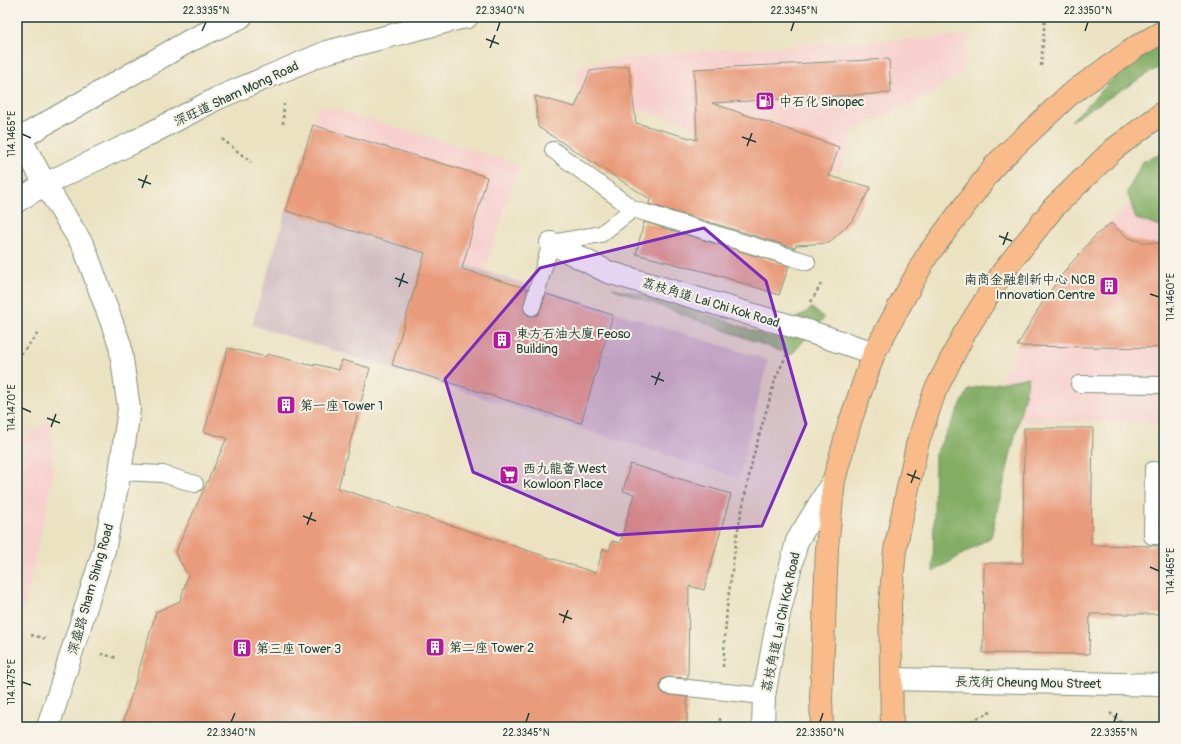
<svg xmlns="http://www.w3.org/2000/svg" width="1181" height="744" viewBox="0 0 1181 744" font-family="Pangolin,'LXGW WenKai TC',sans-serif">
<rect width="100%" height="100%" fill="#f7f3e8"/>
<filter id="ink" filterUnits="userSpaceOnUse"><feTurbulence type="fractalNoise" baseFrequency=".025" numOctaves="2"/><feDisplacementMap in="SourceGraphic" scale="8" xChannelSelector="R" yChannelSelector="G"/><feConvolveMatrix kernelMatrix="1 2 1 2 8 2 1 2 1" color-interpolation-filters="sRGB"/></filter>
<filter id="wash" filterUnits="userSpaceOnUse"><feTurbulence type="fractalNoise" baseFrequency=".012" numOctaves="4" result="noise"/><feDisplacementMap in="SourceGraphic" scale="16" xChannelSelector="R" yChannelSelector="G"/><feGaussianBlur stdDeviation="0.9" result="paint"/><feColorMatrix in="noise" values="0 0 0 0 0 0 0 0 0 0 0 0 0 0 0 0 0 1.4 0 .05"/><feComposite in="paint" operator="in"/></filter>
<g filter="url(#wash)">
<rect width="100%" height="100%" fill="#eae2c1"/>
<g fill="#f7d0cd">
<path d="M 969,35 L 962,72 L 931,95 L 854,130 L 840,171 L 635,108 L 574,88 L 580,65 L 675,53 Z"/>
<path d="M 319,105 L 519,164 L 485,271 L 286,211 Z"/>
<path d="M 1164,177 L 1164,423 L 987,421 L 1001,380 L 1020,341 L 1042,303 L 1067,268 L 1095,236 L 1127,206 Z"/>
<path d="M 52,419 L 53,477 L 31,579 L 17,629 L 17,440 Z"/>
</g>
<path fill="#d2bec3" d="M 286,211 L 463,264 L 768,360 L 739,478 L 252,325 Z"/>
<g fill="#83ad65" stroke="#51754c">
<path d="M 1164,42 L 1164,64 L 1071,121 L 1126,66 Z"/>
<path d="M 1164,153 L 1164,227 L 1136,219 L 1127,192 L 1143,161 Z"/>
<path d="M 612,288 L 672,301 L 770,337 L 812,308 L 824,318 L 791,355 Z"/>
<path d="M 1029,377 L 991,537 L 933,572 L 935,455 L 969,389 Z"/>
</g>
<g id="blocks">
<g fill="#e99b7c">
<path d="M 889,59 L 891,93 L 712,103 L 839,147 L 829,176 L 871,187 L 853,220 L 829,243 L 796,245 L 795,248 L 649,204 L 650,199 L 538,127 L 535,96 L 575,107 L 590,71 L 629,66 L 636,123 L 697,140 L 694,69 Z"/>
<path d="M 313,125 L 487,177 L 462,269 L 528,289 L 523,309 L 525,313 L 529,316 L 535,316 L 539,314 L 546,294 L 613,315 L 581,423 L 392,365 L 425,253 L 286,211 Z"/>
<path d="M 644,222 L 789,266 L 779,295 L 714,274 L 636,254 Z"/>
<path d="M 1111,223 L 1121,232 L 1129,238 L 1138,241 L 1147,243 L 1164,243 L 1164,348 L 1017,346 L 1042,303 L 1067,268 L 1095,236 Z"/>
<path d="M 228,348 L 266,357 L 267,354 L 314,366 L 314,364 L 339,370 L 342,360 L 370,368 L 338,488 L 596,573 L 603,549 L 609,551 L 612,541 L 620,543 L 634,494 L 623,491 L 630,464 L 731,494 L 704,590 L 689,586 L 688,678 L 666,677 L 662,680 L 660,685 L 660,689 L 664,694 L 687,697 L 687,727 L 122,727 L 156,612 L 180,601 L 188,575 L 175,553 L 227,438 L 204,432 Z"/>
<path d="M 1024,428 L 1093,428 L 1091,545 L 1164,546 L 1164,614 L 1090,614 L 1089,654 L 983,653 L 984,563 L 1023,563 Z"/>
</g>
</g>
</g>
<g filter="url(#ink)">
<use href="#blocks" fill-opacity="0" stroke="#84907a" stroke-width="1"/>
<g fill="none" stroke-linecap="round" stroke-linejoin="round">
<g stroke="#84907a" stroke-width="18">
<g id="service">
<path d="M 553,150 L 633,209 L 807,262"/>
<path d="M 532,307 L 551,243 L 601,234 L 633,209"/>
<path d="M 1079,384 L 1164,385"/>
<path d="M 1164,471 L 1153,470 L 1152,536 L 1164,536"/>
<path d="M 120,472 L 163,474 L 195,484"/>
<path d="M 669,686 L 764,696"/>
</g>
</g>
<g stroke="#84907a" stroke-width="24">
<g id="minor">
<path d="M 20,138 L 45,184 L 84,247 L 120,345 L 129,409 L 120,472 L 104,550 L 48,727"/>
<path d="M 551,243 L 608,272 L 798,328 L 874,353"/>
<path d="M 892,679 L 1164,685"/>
<path d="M 763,727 L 764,696 L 778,618 L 797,541 L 834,480"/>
</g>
</g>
<g stroke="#84907a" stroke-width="24">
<g id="tertiary">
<path d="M 17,140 L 189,41 L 241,17"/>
<path d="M 17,201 L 45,184 L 132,143 L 218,98 L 327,52 L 460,18 L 467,17"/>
</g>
</g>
<g stroke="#84907a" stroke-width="24">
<g id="trunk">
<path d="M 822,727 L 821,698 L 827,548 L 834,480 L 850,422 L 874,353 L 926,257 L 996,164 L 1069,95 L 1136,47 L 1164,31"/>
<path d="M 892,727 L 890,604 L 895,550 L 917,445 L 935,391 L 964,334 L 1002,273 L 1054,207 L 1114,149 L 1164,112"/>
</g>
</g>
<g stroke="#84907a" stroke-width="2.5" stroke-dasharray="3 3" stroke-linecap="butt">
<path d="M 1041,66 L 1045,17"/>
<path d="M 283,124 L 284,104"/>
<path d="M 222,139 L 251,162"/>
<path d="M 811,302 L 821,284"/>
<path d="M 17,359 L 38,333"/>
<path d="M 31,635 L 46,639"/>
<path d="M 101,654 L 118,658"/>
<path d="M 723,667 L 727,607 L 737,534 L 753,457 L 776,377 L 787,354"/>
<path d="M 1110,713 L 1127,727"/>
<path d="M 720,727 L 720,718"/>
<path d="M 962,727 L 964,724 L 993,711"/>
</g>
<use href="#service" stroke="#fff" stroke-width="16"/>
<use href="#minor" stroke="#fff" stroke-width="22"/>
<use href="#tertiary" stroke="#fff" stroke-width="22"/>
<use href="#trunk" stroke="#fabb8b" stroke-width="22"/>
</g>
</g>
<path fill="#7b2cbf" fill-opacity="0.2" stroke="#7b2cbf" stroke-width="3" stroke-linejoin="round" d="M 704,228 L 766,281 L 806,424 L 762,526 L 618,535 L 473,472 L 445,379 L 540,268 Z"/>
<path fill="none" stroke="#1f3d34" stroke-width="1.5" d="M 202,31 L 206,22M 497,31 L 500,22M 791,31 L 794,22M 1085,31 L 1088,22M 486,39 L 499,44M 490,48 L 495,35M 22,134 L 31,138M 742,137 L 756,142M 747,146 L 752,133M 138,179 L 151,184M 142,188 L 147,175M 999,236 L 1012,241M 1003,245 L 1008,232M 395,278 L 408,283M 399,287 L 404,273M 1150,294 L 1159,297M 651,376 L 664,381M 655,385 L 660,372M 22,408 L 31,412M 47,418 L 60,423M 51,427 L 56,414M 907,474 L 920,479M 911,483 L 916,470M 303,516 L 316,521M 307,525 L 312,512M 1150,567 L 1159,571M 559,614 L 572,619M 563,623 L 568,610M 22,682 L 31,685M 231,722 L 235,713M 526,722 L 529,713M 820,722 L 823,713M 1114,722 L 1117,713"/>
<defs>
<g id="fuel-square" transform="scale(1)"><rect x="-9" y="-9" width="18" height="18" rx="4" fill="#b5179e" stroke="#f7f3e8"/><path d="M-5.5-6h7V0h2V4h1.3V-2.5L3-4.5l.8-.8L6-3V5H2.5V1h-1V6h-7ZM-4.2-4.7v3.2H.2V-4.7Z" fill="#fff"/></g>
<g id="building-square" transform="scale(1)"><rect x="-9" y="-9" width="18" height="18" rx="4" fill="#b5179e" stroke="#f7f3e8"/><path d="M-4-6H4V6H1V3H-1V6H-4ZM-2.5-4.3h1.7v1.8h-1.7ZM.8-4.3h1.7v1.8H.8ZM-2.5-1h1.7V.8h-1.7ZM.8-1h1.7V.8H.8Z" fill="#fff"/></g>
<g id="supermarket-square" transform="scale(1)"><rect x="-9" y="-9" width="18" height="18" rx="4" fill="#b5179e" stroke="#f7f3e8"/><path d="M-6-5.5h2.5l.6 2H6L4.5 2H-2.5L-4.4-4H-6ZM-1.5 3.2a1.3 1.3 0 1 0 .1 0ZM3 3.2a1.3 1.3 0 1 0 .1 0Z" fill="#fff"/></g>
</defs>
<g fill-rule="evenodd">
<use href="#fuel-square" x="765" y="101"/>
<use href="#building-square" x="1109" y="286"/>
<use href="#building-square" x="502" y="340"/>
<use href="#building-square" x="286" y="405"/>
<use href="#supermarket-square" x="509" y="475"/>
<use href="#building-square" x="435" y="647"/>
<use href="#building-square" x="242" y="648"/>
</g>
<g text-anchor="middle" stroke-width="4" stroke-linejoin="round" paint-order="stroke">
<g font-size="13" fill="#1f3d34" stroke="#f7f3e8">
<text transform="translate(236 93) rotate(-25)" y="5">深旺道 Sham Mong Road</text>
<text transform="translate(711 302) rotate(17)" y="5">荔枝角道 Lai Chi Kok Road</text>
<text transform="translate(90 589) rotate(-74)" y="5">深盛路 Sham Shing Road</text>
<text transform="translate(780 622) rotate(-78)" y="5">荔枝角道 Lai Chi Kok Road</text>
<text transform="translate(1028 682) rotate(1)" y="5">長茂街 Cheung Mou Street</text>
</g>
<g font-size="13" fill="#1f3d34" stroke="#f7f3e8" text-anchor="start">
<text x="779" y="106">中石化 Sinopec</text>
<text x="1095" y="284" text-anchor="end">南商金融創新中心 NCB<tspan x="1095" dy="15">Innovation Centre</tspan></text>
<text x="516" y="338">東方石油大廈 Feoso<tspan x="516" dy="15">Building</tspan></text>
<text x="300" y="410">第一座 Tower 1</text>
<text x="523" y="473">西九龍薈 West<tspan x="523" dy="15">Kowloon Place</tspan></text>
<text x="449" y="652">第二座 Tower 2</text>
<text x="256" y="653">第三座 Tower 3</text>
</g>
</g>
<rect width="1181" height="744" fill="none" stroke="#f7f3e8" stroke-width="44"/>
<rect x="22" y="22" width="1137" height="700" fill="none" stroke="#1f3d34" stroke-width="1.5"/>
<g font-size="10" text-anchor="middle" fill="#1f3d34">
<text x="206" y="14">22.3335°N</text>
<text x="500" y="14">22.3340°N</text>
<text x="794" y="14">22.3345°N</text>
<text x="1088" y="14">22.3350°N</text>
<text transform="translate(11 134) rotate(-90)" y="4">114.1465°E</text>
<text transform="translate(1170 297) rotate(-90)" y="4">114.1460°E</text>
<text transform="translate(11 408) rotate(-90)" y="4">114.1470°E</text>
<text transform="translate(1170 571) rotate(-90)" y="4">114.1465°E</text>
<text transform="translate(11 682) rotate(-90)" y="4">114.1475°E</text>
<text x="231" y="736">22.3340°N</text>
<text x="526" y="736">22.3345°N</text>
<text x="820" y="736">22.3350°N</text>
<text x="1114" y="736">22.3355°N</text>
</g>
</svg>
